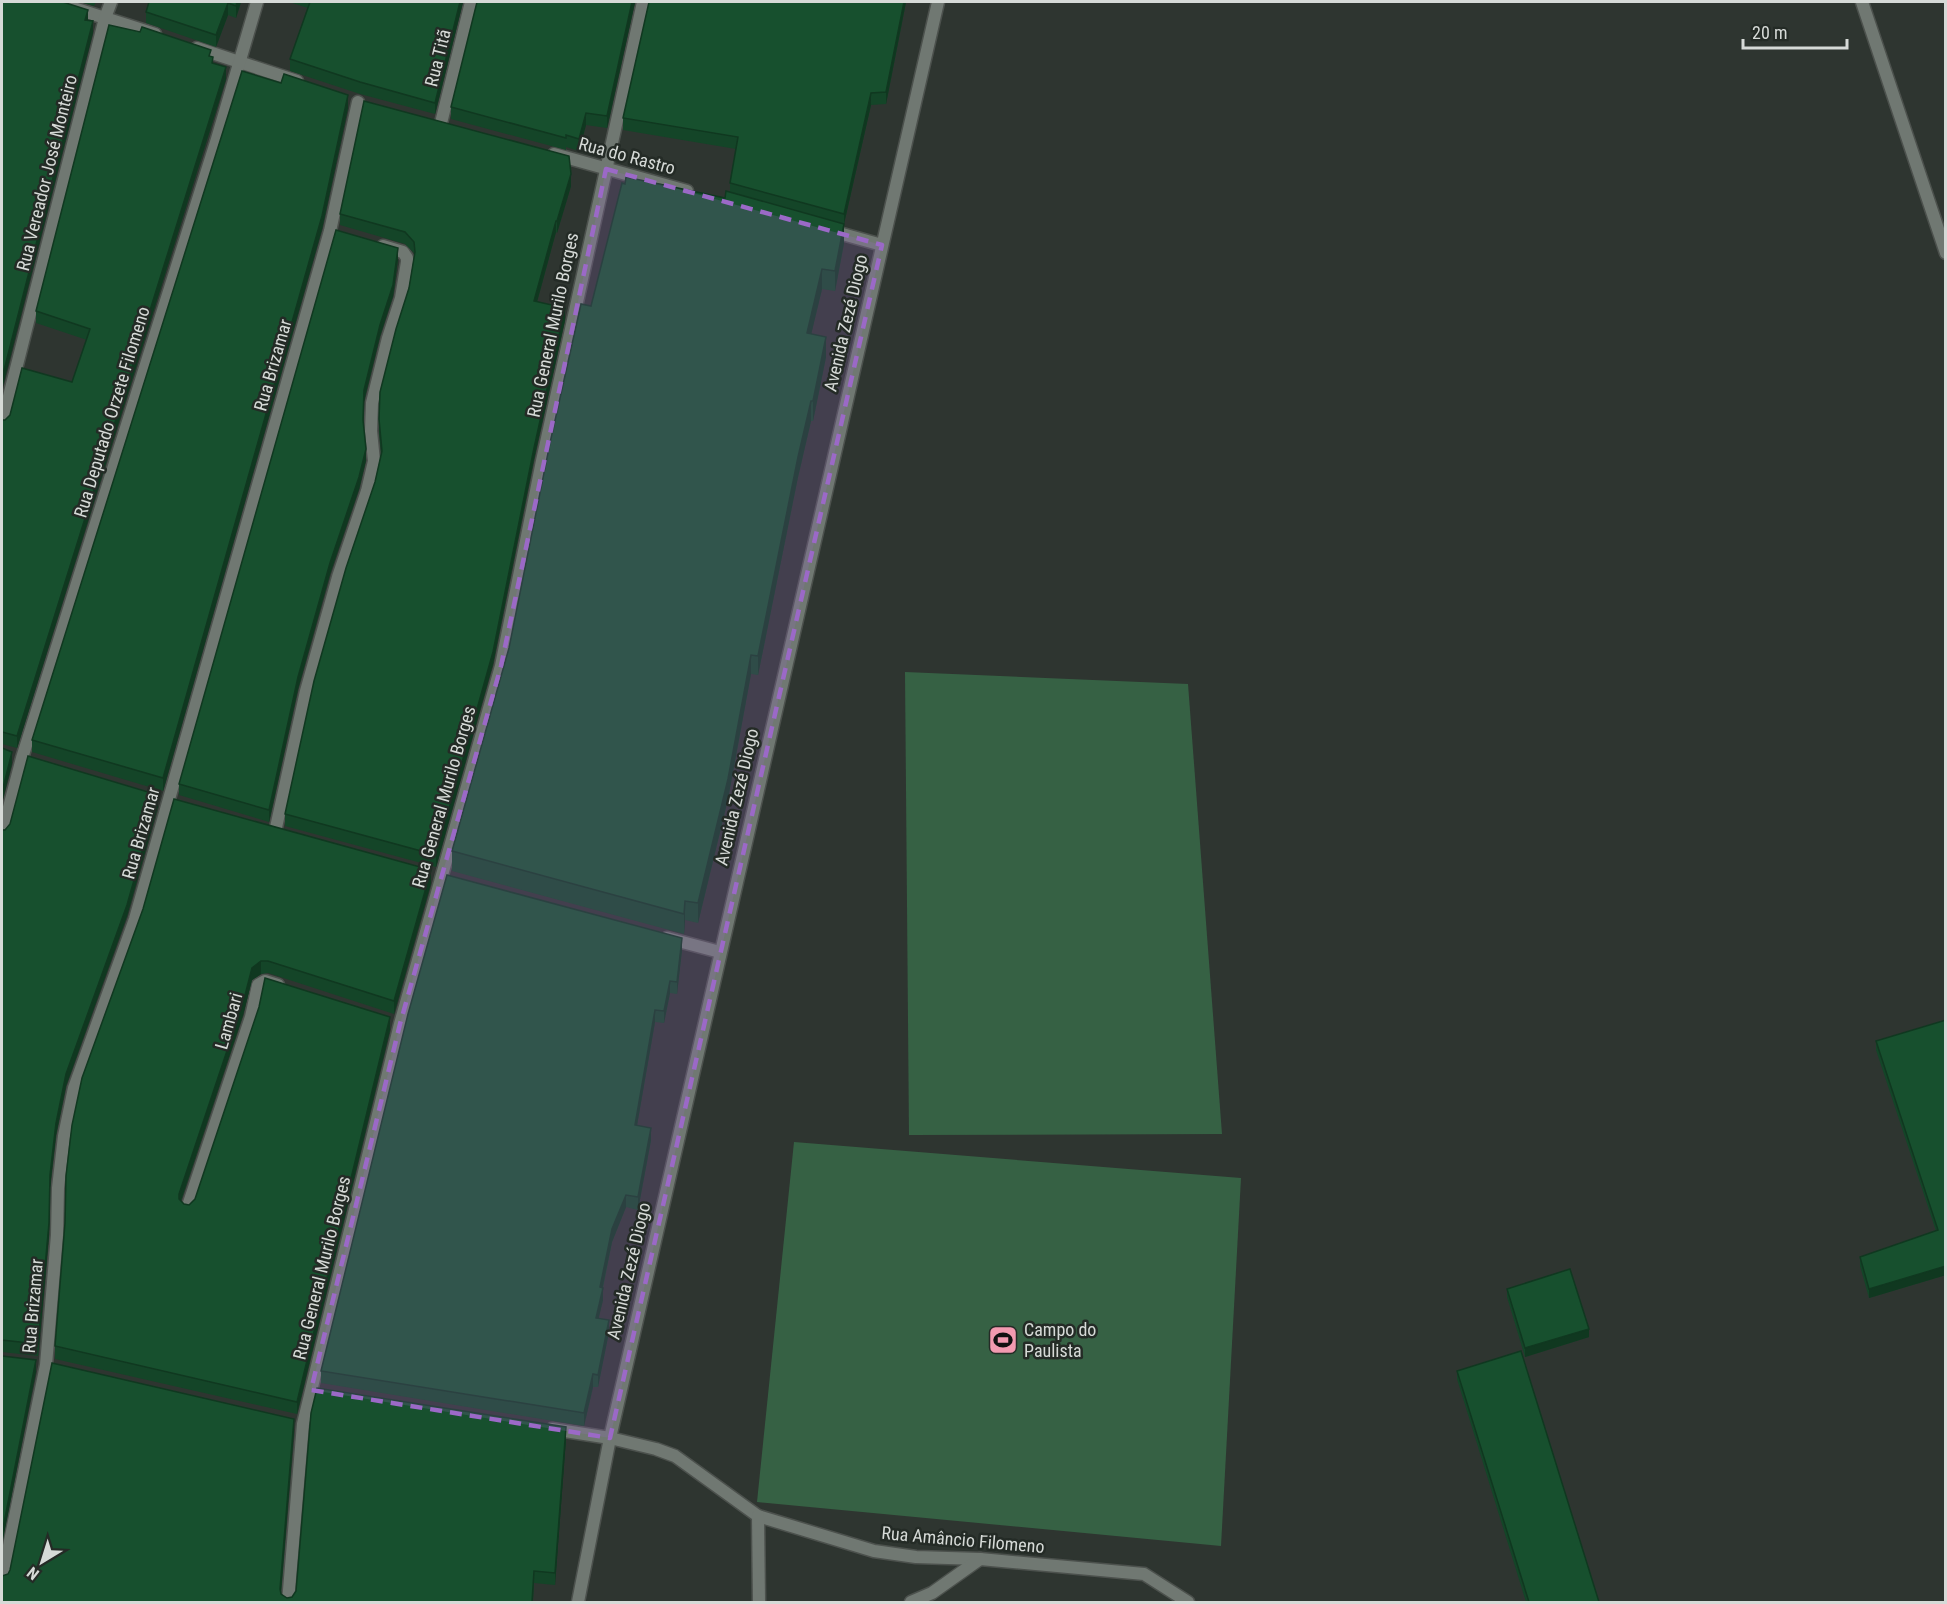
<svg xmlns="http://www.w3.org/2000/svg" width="1947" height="1604" viewBox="0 0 1947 1604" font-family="'Roboto Condensed',sans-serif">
<rect width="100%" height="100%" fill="#2e3530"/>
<g fill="#366144">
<path d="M 905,672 L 1188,684 L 1222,1134 L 909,1135 Z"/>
<path d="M 794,1142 L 1241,1178 L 1221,1546 L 757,1502 Z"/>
</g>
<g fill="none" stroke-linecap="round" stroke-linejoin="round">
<g stroke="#4c514d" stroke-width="15">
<path id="service" d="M 187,1209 L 251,1017 L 258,985 L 265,981 L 278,985"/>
</g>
<g stroke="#4c514d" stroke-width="15">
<g id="minor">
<path d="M 55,2 L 155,34"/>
<path d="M 1862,2 L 1946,253"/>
<path d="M 197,48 L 297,81"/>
<path d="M 441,123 L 471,2"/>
<path d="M 554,154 L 687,191"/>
<path d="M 828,230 L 882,245"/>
<path d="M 2,424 L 105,18 L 111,2"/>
<path d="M 275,832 L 306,691 L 338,577 L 367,491 L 374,461 L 371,431 L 372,403 L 388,338 L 401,298 L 407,262 L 407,258 L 403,252 L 383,246"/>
<path d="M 2,834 L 22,758 L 217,139 L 257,2"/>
<path d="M 667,938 L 720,952"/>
<path d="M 552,1429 L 610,1438 L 656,1449 L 675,1456 L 758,1516 L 874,1551 L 916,1557 L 980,1559 L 1144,1574 L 1188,1602"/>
<path d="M 758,1516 L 759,1602"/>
<path d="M 2,1580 L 46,1365 L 57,1235 L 58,1188 L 64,1136 L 74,1088 L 135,919 L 330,231 L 358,102"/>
<path d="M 288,1602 L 303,1424 L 400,1024 L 501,666 L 542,461 L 643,2"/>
<path d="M 578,1602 L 610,1438 L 938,2"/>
<path d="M 911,1602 L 932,1593 L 980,1559"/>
</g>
</g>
<use href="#service" stroke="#707872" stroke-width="12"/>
<use href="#minor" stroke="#707872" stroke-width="12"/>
</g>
<g fill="#144528">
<path d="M 80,2 L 96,2 L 94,6 Z"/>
<path d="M 149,2 L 241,2 L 236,18 L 228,15 L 216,47 L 146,23 L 146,12 Z"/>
<path d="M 289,2 L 463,2 L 435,114 L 360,94 L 290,71 L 290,59 L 308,8 Z"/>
<path d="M 635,2 L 607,128 L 586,125 L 579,151 L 566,147 L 566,150 L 451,119 L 451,107 Z"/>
<path d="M 906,2 L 886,104 L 871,105 L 844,224 L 844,243 L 835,291 L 822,289 L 811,334 L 826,357 L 813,421 L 811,421 L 798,477 L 758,675 L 751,674 L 728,799 L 698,923 L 685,920 L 684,934 L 452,871 L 452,851 L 509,648 L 591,306 L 725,198 L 730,192 L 730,183 L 736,149 L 623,130 L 623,118 Z"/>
<path d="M 211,56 L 213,63 L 226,79 L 17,748 L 2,744 L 2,420 L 5,420 L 72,382 L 87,340 L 36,323 L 36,311 Z"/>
<path d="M 348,108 L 322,229 L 163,791 L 32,752 L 32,740 Z"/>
<path d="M 571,186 L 557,233 L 556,232 L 537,302 L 565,320 L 534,459 L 493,664 L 436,867 L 285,826 L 285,814 L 375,482 L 381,454 L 379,431 L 380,392 L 409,288 L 414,257 L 414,253 L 405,244 L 340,225 L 340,214 Z"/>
<path d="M 398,259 L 393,296 L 380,336 L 364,401 L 363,423 L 366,460 L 359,489 L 330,574 L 298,689 L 269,822 L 179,795 L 179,784 Z"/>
<path d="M 158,806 L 127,916 L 66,1086 L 56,1135 L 50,1187 L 49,1235 L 38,1356 L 2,1352 L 2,830 Z"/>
<path d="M 431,883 L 394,1014 L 268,973 L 261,974 L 252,980 L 243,1015 L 181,1201 L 184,1204 L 189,1205 L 390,1030 L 297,1414 L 55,1359 L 55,1346 L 143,909 Z"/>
<path d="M 682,950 L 677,994 L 670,993 L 664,1023 L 655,1022 L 637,1125 L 651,1140 L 638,1210 L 626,1207 L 612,1242 L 603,1288 L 603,1300 L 598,1318 L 609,1332 L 598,1387 L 593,1387 L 584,1426 L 321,1383 L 321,1371 Z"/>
<path d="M 1946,1020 L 1946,1275 L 1869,1298 L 1860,1266 L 1860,1257 L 1936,1231 L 1876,1050 L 1876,1041 Z"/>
<path d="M 1507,1289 L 1589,1337 L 1525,1357 L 1507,1297 Z"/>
<path d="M 1457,1371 L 1599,1602 L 1526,1602 L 1457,1379 Z"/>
<path d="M 294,1430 L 281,1593 L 281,1594 L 287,1598 L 292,1597 L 566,1439 L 555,1585 L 534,1583 L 533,1602 L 2,1602 L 8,1574 Z"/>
</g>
<g fill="#103820">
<path d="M 237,2 L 241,2 L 236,18 L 236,6 Z"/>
<path d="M 460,2 L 463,2 L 435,114 L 435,103 Z"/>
<path d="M 632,2 L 635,2 L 607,128 L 607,116 Z"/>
<path d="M 904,2 L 906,2 L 886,104 L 886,92 Z"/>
<path d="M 228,3 L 228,15 L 216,47 L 216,35 Z"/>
<path d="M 88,10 L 88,22 L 85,20 Z"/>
<path d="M 93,21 L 93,33 L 2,390 L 2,378 Z"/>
<path d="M 226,67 L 226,79 L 17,748 L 17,736 Z"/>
<path d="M 871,93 L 871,105 L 844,224 L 844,243 L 835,291 L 835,271 L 844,226 L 844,214 Z"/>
<path d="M 348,95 L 348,108 L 322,229 L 163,791 L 163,778 Z"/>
<path d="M 586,113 L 586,125 L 579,151 L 579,139 Z"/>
<path d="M 571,174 L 571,186 L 557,233 L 557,221 Z"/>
<path d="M 556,221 L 556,232 L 534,313 L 534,301 Z"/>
<path d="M 398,248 L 398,259 L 393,296 L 380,336 L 364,401 L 364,390 Z"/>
<path d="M 822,269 L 822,289 L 807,352 L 807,333 Z"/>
<path d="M 565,308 L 565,320 L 534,459 L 493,664 L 436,867 L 436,855 L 534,448 Z"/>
<path d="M 826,337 L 826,357 L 813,421 L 813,401 Z"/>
<path d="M 811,401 L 811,421 L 798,477 L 758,675 L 758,656 L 798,457 Z"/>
<path d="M 366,449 L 366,460 L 359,489 L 330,574 L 298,689 L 269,822 L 269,810 L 298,677 L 330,563 Z"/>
<path d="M 751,655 L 751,674 L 728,799 L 698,923 L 698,903 Z"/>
<path d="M 12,752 L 12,764 L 2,803 L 2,792 Z"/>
<path d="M 158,795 L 158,806 L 127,916 L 66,1086 L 56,1135 L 50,1187 L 49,1235 L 38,1356 L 50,1175 L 56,1123 L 66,1074 Z"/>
<path d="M 431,870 L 431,883 L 394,1014 L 394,1001 Z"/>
<path d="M 685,901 L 685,920 L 684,934 L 684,914 Z"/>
<path d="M 682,938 L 682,950 L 677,994 L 677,982 Z"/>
<path d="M 261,961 L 261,974 L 252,980 L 243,1015 L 179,1206 L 179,1194 L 252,968 Z"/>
<path d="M 670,981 L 670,993 L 664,1023 L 664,1011 Z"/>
<path d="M 655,1010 L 655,1022 L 635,1137 L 635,1125 Z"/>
<path d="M 390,1017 L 390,1030 L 297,1414 L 297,1402 Z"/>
<path d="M 651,1128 L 651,1140 L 638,1210 L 638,1197 Z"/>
<path d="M 626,1195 L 626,1207 L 612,1242 L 601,1295 L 603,1288 L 603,1300 L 596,1330 L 596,1318 L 600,1287 L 612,1229 Z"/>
<path d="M 1946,1266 L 1946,1275 L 1869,1298 L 1869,1289 Z"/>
<path d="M 609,1320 L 609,1332 L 598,1387 L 598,1375 Z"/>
<path d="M 1589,1329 L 1589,1337 L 1525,1357 L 1525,1348 Z"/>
<path d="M 36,1360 L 36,1372 L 2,1545 L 2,1533 Z"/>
<path d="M 593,1374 L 593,1387 L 584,1426 L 584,1413 Z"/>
<path d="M 294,1419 L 294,1430 L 280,1601 L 280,1589 Z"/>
<path d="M 566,1427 L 566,1439 L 555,1585 L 555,1573 Z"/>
</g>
<g fill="#17502e" stroke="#103820" stroke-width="1.5">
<path d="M 2,2 L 63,2 L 88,10 L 85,20 L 93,21 L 2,378 Z"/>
<path d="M 149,2 L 237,2 L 236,6 L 228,3 L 216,35 L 146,12 Z"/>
<path d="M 310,2 L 460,2 L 435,103 L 360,82 L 290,59 Z"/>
<path d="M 477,2 L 632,2 L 607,116 L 586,113 L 579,139 L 566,135 L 566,138 L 451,107 Z"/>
<path d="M 649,2 L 904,2 L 886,92 L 871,93 L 844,214 L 730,183 L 738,137 L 623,118 Z"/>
<path d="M 109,25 L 140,32 L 142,27 L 211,50 L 209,56 L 213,57 L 212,63 L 226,67 L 17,736 L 2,732 L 2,420 L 5,420 L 10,415 L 22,368 L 72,382 L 90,329 L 36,311 Z"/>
<path d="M 242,71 L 281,83 L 284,74 L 348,95 L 322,216 L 163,778 L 32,740 Z"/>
<path d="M 364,101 L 569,156 L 571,174 L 557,221 L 556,221 L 534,301 L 565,308 L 534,448 L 493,652 L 436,855 L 285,814 L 314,681 L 346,568 L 375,482 L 382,451 L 379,419 L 380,392 L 396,329 L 409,288 L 415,252 L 414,242 L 405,232 L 340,214 Z"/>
<path d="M 626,177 L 725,198 L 726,191 L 844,224 L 835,271 L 822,269 L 807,333 L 826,337 L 813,401 L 811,401 L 798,457 L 758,656 L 751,655 L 728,779 L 698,903 L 685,901 L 684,914 L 452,851 L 509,648 L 550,443 L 581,304 L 591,306 L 622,183 L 625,184 Z"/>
<path d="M 336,230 L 398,248 L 393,285 L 380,325 L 364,390 L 363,420 L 366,449 L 359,477 L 330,563 L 298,677 L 269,810 L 179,784 Z"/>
<path d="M 2,748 L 12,752 L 2,792 Z"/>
<path d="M 28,756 L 158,795 L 127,905 L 66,1074 L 56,1123 L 50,1175 L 49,1223 L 38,1344 L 2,1340 L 2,830 L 5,830 L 10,824 Z"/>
<path d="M 174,799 L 431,870 L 394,1001 L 268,961 L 261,961 L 252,968 L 243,1003 L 179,1194 L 179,1199 L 184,1204 L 189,1205 L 195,1199 L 259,1007 L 265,978 L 390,1017 L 297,1402 L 55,1346 L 65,1223 L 66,1176 L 72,1125 L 82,1078 L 143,909 Z"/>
<path d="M 447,875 L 682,938 L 677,982 L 670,981 L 664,1011 L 655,1010 L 635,1125 L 651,1128 L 638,1197 L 626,1195 L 612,1229 L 600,1287 L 603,1288 L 596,1318 L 609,1320 L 598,1375 L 593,1374 L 584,1413 L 321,1371 L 408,1014 Z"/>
<path d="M 1946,1020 L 1946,1266 L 1869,1289 L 1860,1257 L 1938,1230 L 1876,1041 Z"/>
<path d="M 1570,1269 L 1589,1329 L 1525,1348 L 1507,1289 Z"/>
<path d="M 1521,1351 L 1599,1602 L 1529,1602 L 1457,1371 Z"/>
<path d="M 2,1356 L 36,1360 L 2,1533 Z"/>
<path d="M 52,1363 L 294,1419 L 280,1589 L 281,1594 L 287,1598 L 292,1597 L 296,1591 L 311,1413 L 317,1388 L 566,1427 L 555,1573 L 534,1571 L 532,1602 L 2,1602 L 2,1576 L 8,1574 L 10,1570 Z"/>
</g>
<path fill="#9b69c7" fill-opacity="0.2" stroke="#9b69c7" stroke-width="4.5" stroke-dasharray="12 8" stroke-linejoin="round" d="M 606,169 L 882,245 L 610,1438 L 311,1390 L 400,1024 L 501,666 Z"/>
<defs>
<g id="stadium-square" transform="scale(1.5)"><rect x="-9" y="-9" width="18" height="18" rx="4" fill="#f29ab0" stroke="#242b26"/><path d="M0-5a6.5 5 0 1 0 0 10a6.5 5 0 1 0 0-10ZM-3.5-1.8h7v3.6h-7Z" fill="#111"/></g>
</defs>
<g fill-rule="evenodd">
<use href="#stadium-square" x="1003" y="1340"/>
</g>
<g text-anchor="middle" stroke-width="5" stroke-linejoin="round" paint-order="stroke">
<g font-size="18" fill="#d6dad7" stroke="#242b26">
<text transform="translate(438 58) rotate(-76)" y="6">Rua Titã</text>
<text transform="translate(627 156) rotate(15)" y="6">Rua do Rastro</text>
<text transform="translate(47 173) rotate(-76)" y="6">Rua Vereador José Monteiro</text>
<text transform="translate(846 323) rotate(-77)" y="6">Avenida Zezé Diogo</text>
<text transform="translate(553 325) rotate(-78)" y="6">Rua General Murilo Borges</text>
<text transform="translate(273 365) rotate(-74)" y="6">Rua Brizamar</text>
<text transform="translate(112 412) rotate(-73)" y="6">Rua Deputado Orzete Filomeno</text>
<text transform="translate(444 797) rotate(-74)" y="6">Rua General Murilo Borges</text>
<text transform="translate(737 797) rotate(-77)" y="6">Avenida Zezé Diogo</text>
<text transform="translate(141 833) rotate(-74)" y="6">Rua Brizamar</text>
<text transform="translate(229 1021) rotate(-74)" y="6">Lambari</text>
<text transform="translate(322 1268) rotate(-76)" y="6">Rua General Murilo Borges</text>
<text transform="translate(629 1271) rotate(-77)" y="6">Avenida Zezé Diogo</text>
<text transform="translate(33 1306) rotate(-85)" y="6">Rua Brizamar</text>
<text transform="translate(963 1540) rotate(5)" y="6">Rua Amâncio Filomeno</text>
</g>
<g font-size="18" fill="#d6dad7" stroke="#242b26" text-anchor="start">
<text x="1024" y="1336">Campo do<tspan x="1024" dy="21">Paulista</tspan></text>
</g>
</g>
<rect width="1947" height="1604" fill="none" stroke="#d6dad7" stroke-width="6"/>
<g transform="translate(42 1562) rotate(218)" stroke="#242b26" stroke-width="4.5" paint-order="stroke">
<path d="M0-4.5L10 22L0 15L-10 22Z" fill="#d6dad7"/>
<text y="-9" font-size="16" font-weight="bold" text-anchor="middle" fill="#d6dad7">N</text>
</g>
<path d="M1743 39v9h104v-9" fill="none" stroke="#d6dad7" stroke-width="3"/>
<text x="1752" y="39" font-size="18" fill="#d6dad7" stroke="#242b26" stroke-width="4.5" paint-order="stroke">20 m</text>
</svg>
